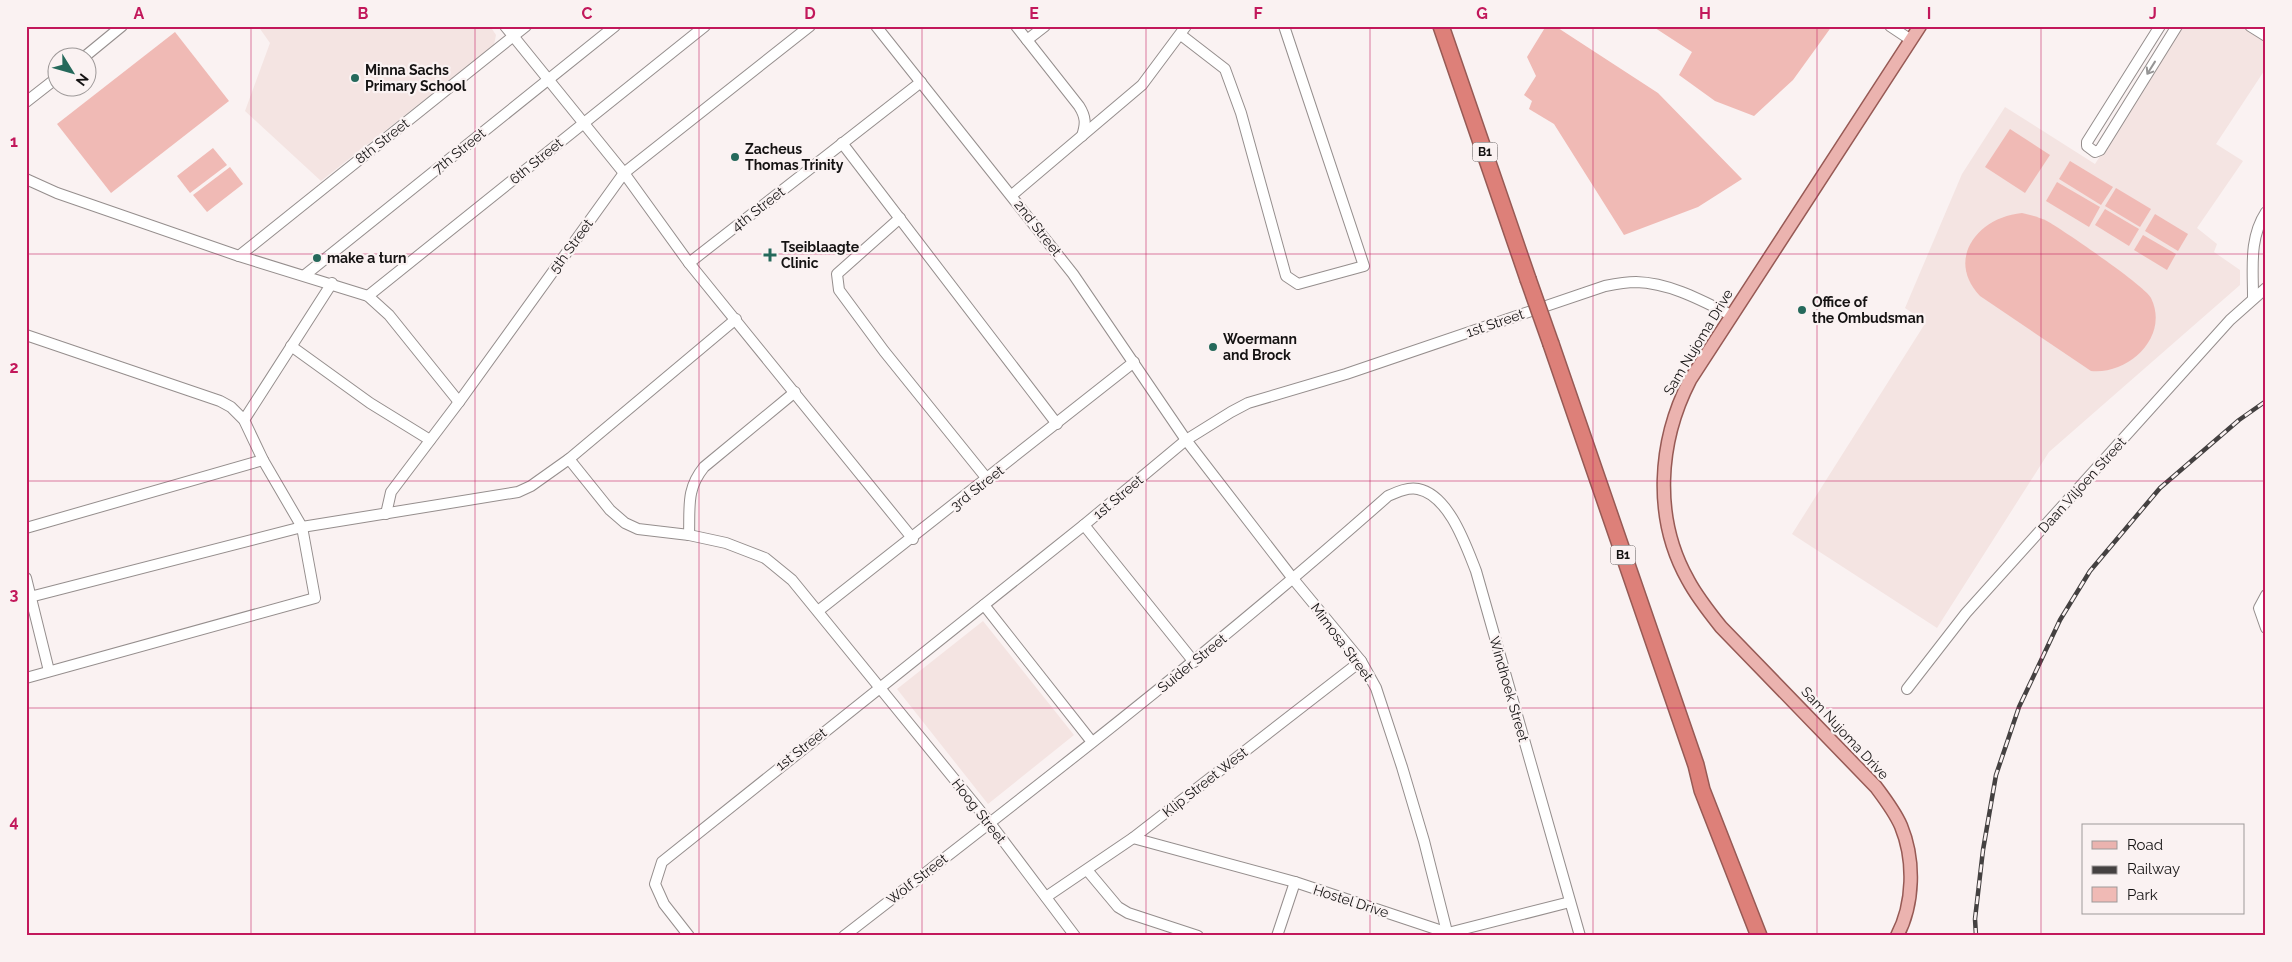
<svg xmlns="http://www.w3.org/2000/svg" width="2292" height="962" viewBox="0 0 2292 962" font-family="Raleway,sans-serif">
<rect width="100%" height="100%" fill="#faf2f2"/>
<g fill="#f4e4e2">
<path d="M 258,26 L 490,26 L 496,35 L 494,45 L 321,181 L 245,111 L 270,43 Z"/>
<path d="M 2183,26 L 2266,26 L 2266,68 L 2216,144 L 2243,161 L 2197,228 L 2217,244 L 2214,252 L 2240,270 L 2240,285 L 2049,452 L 1937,628 L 1792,534 L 1926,322 L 1905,308 L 1962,174 L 2005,107 L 2095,164 Z"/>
<path d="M 983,621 L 1074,735 L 988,804 L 897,689 Z"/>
</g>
<g fill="#f0bab5">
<path d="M 1546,26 L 1555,26 L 1658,93 L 1742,179 L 1698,207 L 1624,235 L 1554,124 L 1529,109 L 1532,101 L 1524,95 L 1536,76 L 1527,57 Z"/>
<path d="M 1652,26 L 1832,26 L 1793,80 L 1754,116 L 1715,101 L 1679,75 L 1692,52 Z"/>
<path d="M 175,32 L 229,101 L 111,193 L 57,124 Z"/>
<path d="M 2010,129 L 2050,155 L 2025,193 L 1985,167 Z"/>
<path d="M 213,148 L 227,165 L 190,193 L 177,176 Z"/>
<path d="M 2070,161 L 2113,187 L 2101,205 L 2059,179 Z"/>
<path d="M 230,167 L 243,184 L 207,212 L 193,195 Z"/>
<path d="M 2057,182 L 2100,207 L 2089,227 L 2046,201 Z"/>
<path d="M 2116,188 L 2151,209 L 2140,227 L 2105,206 Z"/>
<path d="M 2105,209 L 2139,229 L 2129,246 L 2095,225 Z"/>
<path d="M 2022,213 C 2031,215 2039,217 2047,221 C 2063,230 2145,286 2151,298 C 2170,337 2128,375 2091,371 L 1980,296 C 1945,259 1978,217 2022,213 Z"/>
<path d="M 2155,214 L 2188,234 L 2178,251 L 2145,231 Z"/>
<path d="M 2143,235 L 2176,254 L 2167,270 L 2134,250 Z"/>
</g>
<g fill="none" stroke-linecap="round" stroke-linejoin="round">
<g stroke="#958e8d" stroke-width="12">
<g id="minor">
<path d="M 505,26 L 624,173 L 689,263 L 913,539"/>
<path d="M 876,26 L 1073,274 L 1186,440 L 1294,580 L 1361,661 L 1376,688 L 1402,767 L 1424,841 L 1448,936"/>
<path d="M 1016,26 L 1079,106 C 1086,117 1086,124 1082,136"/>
<path d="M 1890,26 L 1911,40"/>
<path d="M 2160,26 L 2087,142 L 2087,146 L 2095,152 L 2100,150 L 2177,26"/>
<path d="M 2250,26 L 2266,36"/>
<path d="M 1181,35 L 1225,69 L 1241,113 L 1286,276 L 1298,284 L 1364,266 L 1284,26"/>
<path d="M 1027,40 L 1045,26"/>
<path d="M 83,58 L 122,26"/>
<path d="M 26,102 L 58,77"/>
<path d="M 842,143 L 1057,424"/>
<path d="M 26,179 L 57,193 L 239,256 L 368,296 L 389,315 L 459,402"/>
<path d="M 1012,195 L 1142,85 L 1186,26"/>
<path d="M 900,218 L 837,274 L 839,290 L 884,351 L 988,480"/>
<path d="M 239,256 L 526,26"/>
<path d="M 689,263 L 921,82"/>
<path d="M 305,275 L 615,26"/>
<path d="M 368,296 L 705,26"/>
<path d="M 2253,297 C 2253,267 2249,238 2266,212"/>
<path d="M 26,335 L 220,401 L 231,407 L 244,420 L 263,460 L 302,527 L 315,598 L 26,678"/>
<path d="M 291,346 L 370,403 L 430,440"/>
<path d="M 244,420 L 332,283"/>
<path d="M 569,459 L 736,319"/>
<path d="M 386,514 L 391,492 L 459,402 L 624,173 L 810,26"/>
<path d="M 1084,525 L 1194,662"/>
<path d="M 26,528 L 263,460"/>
<path d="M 689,535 C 690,507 686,489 704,467 L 795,392"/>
<path d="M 26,578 L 49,671"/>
<path d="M 2266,595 L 2259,608 L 2266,628"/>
<path d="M 26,598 L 302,527 L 518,492 L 531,486 L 569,459 L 610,510 L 625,523 L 638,529 L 689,535 L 726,543 L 765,558 L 792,580 L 990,823 L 1075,936"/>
<path d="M 984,605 L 1092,742"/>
<path d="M 818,611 L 1134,362"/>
<path d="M 1907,689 L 1966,613 L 2230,320 L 2266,288"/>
<path d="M 1133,838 L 1295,882 L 1448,933 L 1570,902"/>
<path d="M 1087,870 L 1118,907 L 1128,913 L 1198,936"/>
<path d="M 1046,897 L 1133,838 L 1361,661"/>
<path d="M 689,936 L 664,904 L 655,884 L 662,862 L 1084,525 L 1186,440 L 1231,412 L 1248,403 L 1346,374 L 1605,286 C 1615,284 1626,282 1636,282 C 1670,283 1701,300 1731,315"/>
<path d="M 844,936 C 1029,793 1213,651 1388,496 C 1397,492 1408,487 1418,489 C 1449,495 1466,546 1476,571 L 1580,936"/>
<path d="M 1277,936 L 1295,882"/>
</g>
</g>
<g stroke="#975a55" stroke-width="15">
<path id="major" d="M 1897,936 C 1914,904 1915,860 1901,826 C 1895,812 1885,799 1876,787 L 1721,627 C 1709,612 1697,597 1688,580 C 1653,518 1658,442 1690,380 L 1920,26"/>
</g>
<g stroke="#975a55" stroke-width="18">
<g id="highway">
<path d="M 1441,26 L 1528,279"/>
<path d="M 1551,344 L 1696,765 L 1702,790 L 1759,936"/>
</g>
</g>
<use href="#minor" stroke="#fff" stroke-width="10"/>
<use href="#major" stroke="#ebb3af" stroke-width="12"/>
<use href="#highway" stroke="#dd8079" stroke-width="15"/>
<g stroke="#444141" stroke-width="4.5">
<path id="rail" d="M 1976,936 L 1975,919 L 1983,850 L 1996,775 L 2019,707 L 2060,620 L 2090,571 L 2160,488 L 2239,420 L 2266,401"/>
</g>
<use href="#rail" stroke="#faf2f2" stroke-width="2.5" stroke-dasharray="8" stroke-linecap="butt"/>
<g stroke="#975a55" stroke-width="18" stroke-linecap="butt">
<path id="highway-bridge" d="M 1528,279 L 1551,344"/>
</g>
<use href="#highway-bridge" stroke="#dd8079" stroke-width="15"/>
</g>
<defs><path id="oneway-shaft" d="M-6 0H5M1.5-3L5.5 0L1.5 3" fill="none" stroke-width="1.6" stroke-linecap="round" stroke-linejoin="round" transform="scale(1.25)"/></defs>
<use stroke="#969595" href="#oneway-shaft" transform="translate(2151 68) rotate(122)"/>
<path fill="none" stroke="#c2185b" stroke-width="1" stroke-opacity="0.55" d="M 251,26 L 251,936M 475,26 L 475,936M 699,26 L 699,936M 922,26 L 922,936M 1146,26 L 1146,936M 1370,26 L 1370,936M 1593,26 L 1593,936M 1817,26 L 1817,936M 2041,26 L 2041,936M 26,254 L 2266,254M 26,481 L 2266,481M 26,708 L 2266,708"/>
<g fill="#25695b" stroke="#faf2f2" stroke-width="2">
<circle cx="355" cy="78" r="5"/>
<circle cx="735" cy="157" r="5"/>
<path d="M767.5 247.5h5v5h5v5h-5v5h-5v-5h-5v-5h5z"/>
<circle cx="317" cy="258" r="5"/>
<circle cx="1802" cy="310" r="5"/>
<circle cx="1213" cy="347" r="5"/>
</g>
<g text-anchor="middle" stroke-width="4.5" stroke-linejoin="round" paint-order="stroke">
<g fill="#faf2f2" stroke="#5a5656" stroke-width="1">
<rect x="1472.5" y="142.5" width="25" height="19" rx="4"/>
<rect x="1610.5" y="545.5" width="25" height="19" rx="4"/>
</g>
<g font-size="12" font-weight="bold" fill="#151313">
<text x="1485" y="156">B1</text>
<text x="1623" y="559">B1</text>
</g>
<g font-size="14" font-weight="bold" fill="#151313" stroke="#faf2f2" text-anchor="start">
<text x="365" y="75">Minna Sachs<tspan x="365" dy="16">Primary School</tspan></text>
<text x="745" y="154">Zacheus<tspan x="745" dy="16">Thomas Trinity</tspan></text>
<text x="781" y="252">Tseiblaagte<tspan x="781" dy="16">Clinic</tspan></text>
<text x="327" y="263">make a turn</text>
<text x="1812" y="307">Office of<tspan x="1812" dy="16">the Ombudsman</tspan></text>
<text x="1223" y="344">Woermann<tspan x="1223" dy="16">and Brock</tspan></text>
</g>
<g font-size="14" fill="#151313" stroke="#faf2f2">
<text transform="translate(382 141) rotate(-38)" y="5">8th Street</text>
<text transform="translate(459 151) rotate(-39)" y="5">7th Street</text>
<text transform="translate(536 161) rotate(-39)" y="5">6th Street</text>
<text transform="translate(758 209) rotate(-38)" y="5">4th Street</text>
<text transform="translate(1038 228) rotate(52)" y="5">2nd Street</text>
<text transform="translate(571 246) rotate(-54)" y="5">5th Street</text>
<text transform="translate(1495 323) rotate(-19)" y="5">1st Street</text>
<text transform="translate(1698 342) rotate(-59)" y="5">Sam Nujoma Drive</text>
<text transform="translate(2082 485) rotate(-48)" y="5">Daan Viljoen Street</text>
<text transform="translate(977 488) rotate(-38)" y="5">3rd Street</text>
<text transform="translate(1118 497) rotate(-40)" y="5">1st Street</text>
<text transform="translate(1342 642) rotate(53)" y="5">Mimosa Street</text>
<text transform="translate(1192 663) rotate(-39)" y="5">Suider Street</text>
<text transform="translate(1509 689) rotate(74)" y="5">Windhoek Street</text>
<text transform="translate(1845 733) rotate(47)" y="5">Sam Nujoma Drive</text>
<text transform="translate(801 749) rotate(-38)" y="5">1st Street</text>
<text transform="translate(1205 782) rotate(-38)" y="5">Klip Street West</text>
<text transform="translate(979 811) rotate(52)" y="5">Hoog Street</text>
<text transform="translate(917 879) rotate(-38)" y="5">Wolf Street</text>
<text transform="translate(1351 901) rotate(18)" y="5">Hostel Drive</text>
</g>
</g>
<rect width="2292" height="962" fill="none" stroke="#faf2f2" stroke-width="55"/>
<rect x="2082" y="824" width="162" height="90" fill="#faf2f2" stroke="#9e9999"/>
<rect x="2092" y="841" width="25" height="8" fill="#ebb3af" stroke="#9e9999"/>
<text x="2127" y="850" font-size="15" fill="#151313">Road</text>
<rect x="2092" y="866" width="25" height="8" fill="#444141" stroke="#9e9999"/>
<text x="2127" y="874" font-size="15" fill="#151313">Railway</text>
<rect x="2092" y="887" width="25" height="15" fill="#f0bab5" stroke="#9e9999"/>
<text x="2127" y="900" font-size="15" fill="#151313">Park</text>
<g transform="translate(72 72) rotate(127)"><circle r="24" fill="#faf2f2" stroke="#9e9999"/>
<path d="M0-4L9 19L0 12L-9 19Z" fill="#25695b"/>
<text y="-8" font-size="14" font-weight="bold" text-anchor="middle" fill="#151313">N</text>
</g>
<rect x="28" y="28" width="2236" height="906" fill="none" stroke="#c2185b" stroke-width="2"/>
<g font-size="16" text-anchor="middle" font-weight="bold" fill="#c2185b">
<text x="139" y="19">A</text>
<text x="363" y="19">B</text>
<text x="587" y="19">C</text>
<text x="810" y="19">D</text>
<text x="1034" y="19">E</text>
<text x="1258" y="19">F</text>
<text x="1482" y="19">G</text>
<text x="1705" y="19">H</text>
<text x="1929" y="19">I</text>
<text x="2153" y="19">J</text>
<text x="14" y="147">1</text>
<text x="14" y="373">2</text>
<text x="14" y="600">3</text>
<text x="14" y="827">4</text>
</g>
</svg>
